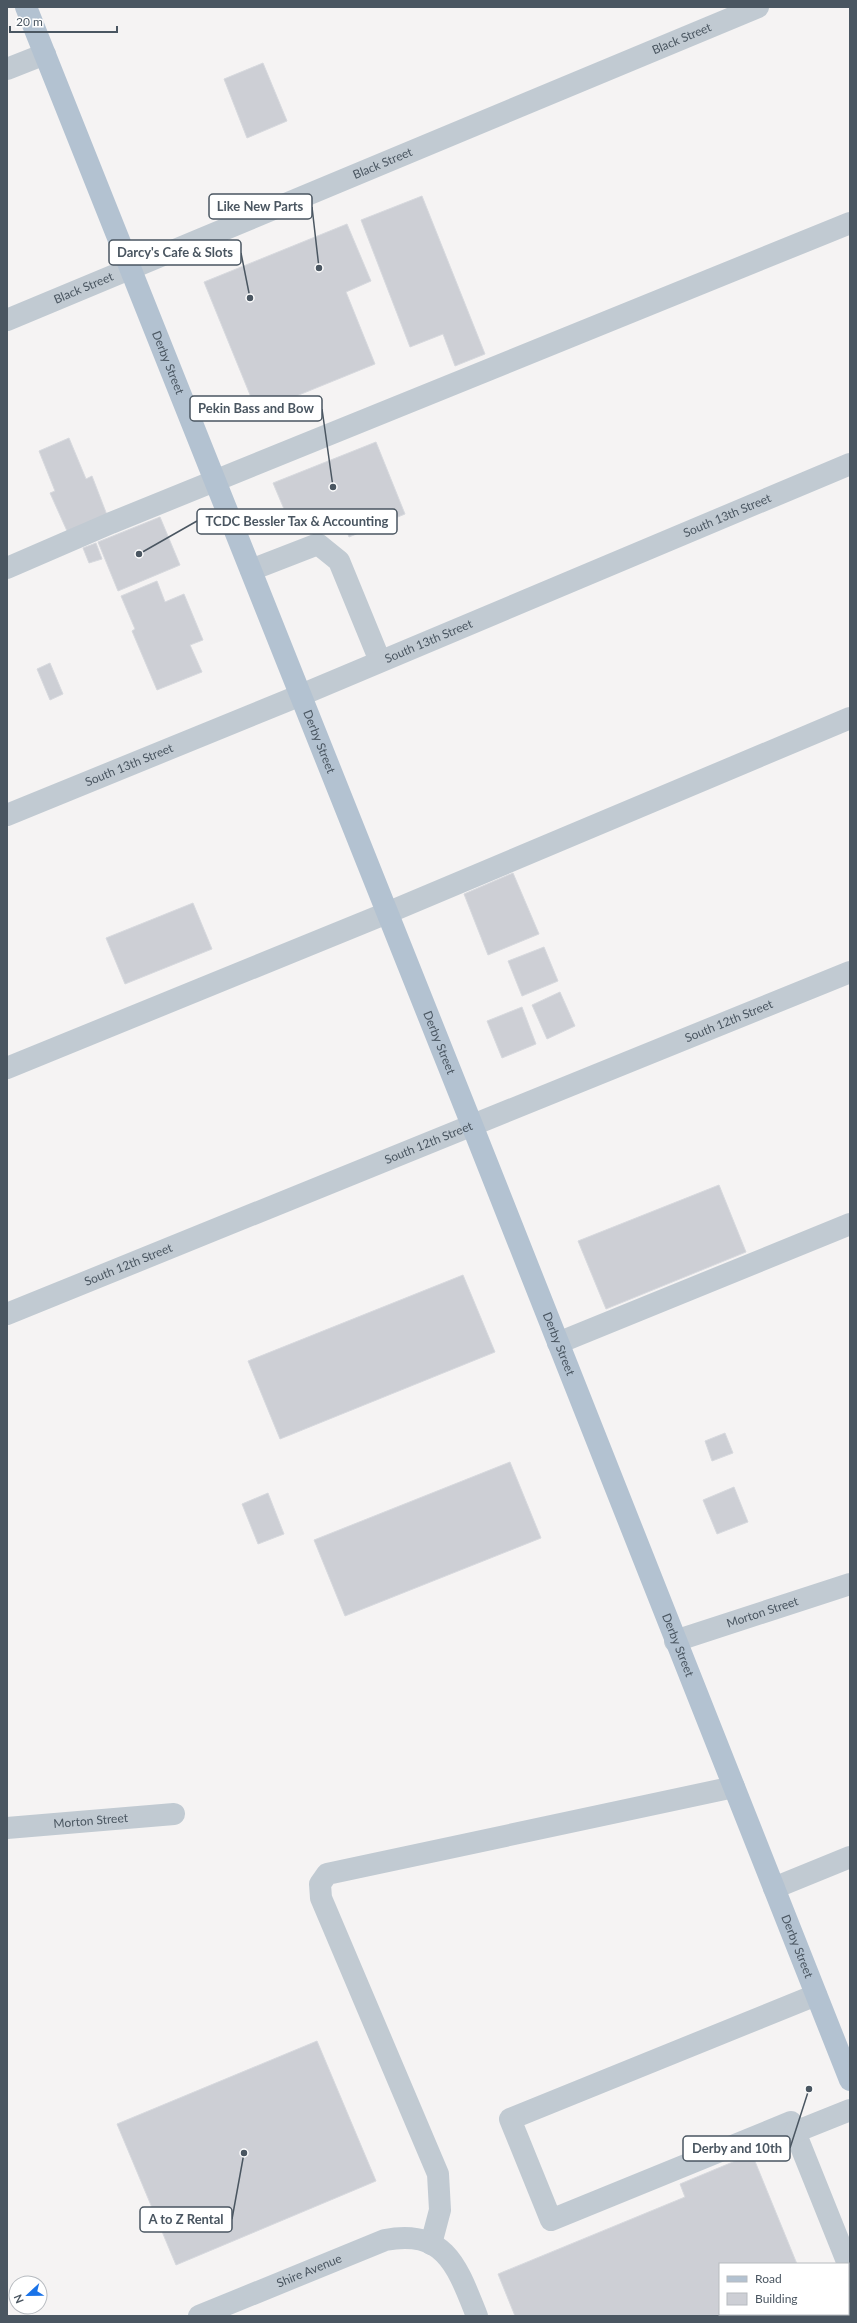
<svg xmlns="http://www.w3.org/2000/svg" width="857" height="2323" viewBox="0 0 857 2323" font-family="Lato,sans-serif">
<rect width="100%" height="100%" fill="#f5f3f3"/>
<g fill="#cdcfd5" stroke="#d7d9de">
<path d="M 263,63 L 287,121 L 247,138 L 224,79 Z"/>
<path d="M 422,196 L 485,354 L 455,366 L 443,334 L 410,347 L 361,220 Z"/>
<path d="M 347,224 L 371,281 L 346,292 L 375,364 L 257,412 L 204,282 Z"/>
<path d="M 69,438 L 86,479 L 92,476 L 107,515 L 67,531 L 50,493 L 55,491 L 39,451 Z"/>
<path d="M 376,442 L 405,514 L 349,537 L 341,517 L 319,525 L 316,518 L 292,528 L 273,483 Z"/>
<path d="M 160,517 L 180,565 L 118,591 L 98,542 Z"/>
<path d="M 96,543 L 102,559 L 89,563 L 83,548 Z"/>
<path d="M 157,581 L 165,602 L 184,594 L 203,640 L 190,645 L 202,672 L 157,690 L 132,631 L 135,629 L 121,596 Z"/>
<path d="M 50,663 L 63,694 L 50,700 L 37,669 Z"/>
<path d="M 513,873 L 539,934 L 488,955 L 464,894 Z"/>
<path d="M 193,903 L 212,949 L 125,984 L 106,938 Z"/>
<path d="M 544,947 L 558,981 L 522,996 L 508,961 Z"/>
<path d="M 560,992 L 575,1026 L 547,1039 L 532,1005 Z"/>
<path d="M 522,1007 L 536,1044 L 502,1058 L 487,1021 Z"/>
<path d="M 719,1185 L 746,1252 L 606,1309 L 578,1241 Z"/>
<path d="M 463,1275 L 495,1352 L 280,1439 L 248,1361 Z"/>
<path d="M 725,1433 L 733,1453 L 712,1461 L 705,1441 Z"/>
<path d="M 510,1462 L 541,1538 L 345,1616 L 314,1540 Z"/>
<path d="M 734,1487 L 748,1522 L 717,1534 L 703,1500 Z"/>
<path d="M 268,1493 L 284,1534 L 258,1544 L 242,1504 Z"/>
<path d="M 317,2041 L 376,2181 L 176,2265 L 117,2124 Z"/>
<path d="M 752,2154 L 797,2264 L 720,2264 L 720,2314 L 817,2314 L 818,2316 L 515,2316 L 498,2274 L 685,2197 L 680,2184 Z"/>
</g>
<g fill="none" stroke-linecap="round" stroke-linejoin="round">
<g stroke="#c1cad2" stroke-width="22">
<path d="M 7,69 L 45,54"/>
<path id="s1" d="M 7,320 L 758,7"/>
<path d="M 7,568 L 111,523 L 850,223"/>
<path d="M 251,570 L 318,544 L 339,561 L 380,661"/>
<path id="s2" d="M 7,815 L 301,695 L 850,464"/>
<path d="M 7,1068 L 387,913 L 850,718"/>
<path id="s3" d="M 7,1314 L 850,972"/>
<path d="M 558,1343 L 850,1224"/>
<path id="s4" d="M 675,1641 L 850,1584"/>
<path id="s5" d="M 7,1828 L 174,1814"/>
<path d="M 774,1888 L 850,1857"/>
<path d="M 816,1995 L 510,2119 L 551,2220 L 791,2122 L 850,2269"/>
<path d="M 795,2132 L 850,2110"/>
<path d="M 431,2244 L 440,2210 L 438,2174 L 321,1898 L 320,1884 L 327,1874 L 734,1787"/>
<path id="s6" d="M 199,2316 L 385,2240 C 446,2228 458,2269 477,2316"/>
</g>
<path stroke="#b3c2d1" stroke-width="22" id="s7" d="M 26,7 L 472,1125 L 850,2080"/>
</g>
<g text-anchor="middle" stroke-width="3" stroke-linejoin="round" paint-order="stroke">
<g font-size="12" fill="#4a5661" stroke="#fff">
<text dy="4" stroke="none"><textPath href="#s1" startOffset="731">Black Street</textPath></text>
<text dy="4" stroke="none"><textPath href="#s1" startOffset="407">Black Street</textPath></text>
<text dy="4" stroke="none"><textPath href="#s1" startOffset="83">Black Street</textPath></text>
<text dy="4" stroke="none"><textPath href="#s7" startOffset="383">Derby Street</textPath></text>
<text dy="4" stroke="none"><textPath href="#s2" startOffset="780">South 13th Street</textPath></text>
<text dy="4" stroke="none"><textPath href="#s2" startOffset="456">South 13th Street</textPath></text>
<text dy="4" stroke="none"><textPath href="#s7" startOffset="791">Derby Street</textPath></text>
<text dy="4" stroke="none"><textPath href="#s2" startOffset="132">South 13th Street</textPath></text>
<text dy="4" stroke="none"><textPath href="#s3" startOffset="779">South 12th Street</textPath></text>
<text dy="4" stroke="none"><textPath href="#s7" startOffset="1115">Derby Street</textPath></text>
<text dy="4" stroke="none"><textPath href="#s3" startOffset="455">South 12th Street</textPath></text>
<text dy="4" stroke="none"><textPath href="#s3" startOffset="131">South 12th Street</textPath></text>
<text dy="4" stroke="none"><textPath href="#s7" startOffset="1439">Derby Street</textPath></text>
<text dy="4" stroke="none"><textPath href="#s4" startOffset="92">Morton Street</textPath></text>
<text dy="4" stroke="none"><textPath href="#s7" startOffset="1763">Derby Street</textPath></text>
<text dy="4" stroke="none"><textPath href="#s5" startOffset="84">Morton Street</textPath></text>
<text dy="4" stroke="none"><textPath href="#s7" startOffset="2087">Derby Street</textPath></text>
<text dy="4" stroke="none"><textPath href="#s6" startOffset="119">Shire Avenue</textPath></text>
</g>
</g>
<path fill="none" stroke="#4a5661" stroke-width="1.5" d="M319 268L312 207M250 298L241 253M333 487L322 409M139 554L197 521M809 2089L790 2148M244 2153L232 2219"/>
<g fill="#4a5661" stroke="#fff" stroke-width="1.5">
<circle cx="319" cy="268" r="4"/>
<circle cx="250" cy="298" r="4"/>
<circle cx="333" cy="487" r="4"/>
<circle cx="139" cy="554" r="4"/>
<circle cx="809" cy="2089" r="4"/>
<circle cx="244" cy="2153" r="4"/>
</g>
<g fill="#fff" stroke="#4a5661" stroke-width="1.5">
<rect x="209" y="194" width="103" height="25" rx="4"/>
<rect x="109" y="240" width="132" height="25" rx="4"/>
<rect x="190" y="396" width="132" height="25" rx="4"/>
<rect x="197" y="509" width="200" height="25" rx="4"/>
<rect x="683" y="2136" width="107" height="25" rx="4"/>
<rect x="140" y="2207" width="92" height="25" rx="4"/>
</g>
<g font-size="13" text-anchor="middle" font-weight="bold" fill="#4a5661">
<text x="260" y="211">Like New Parts</text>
<text x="175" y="257">Darcy's Cafe &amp; Slots</text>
<text x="256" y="413">Pekin Bass and Bow</text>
<text x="297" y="526">TCDC Bessler Tax &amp; Accounting</text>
<text x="737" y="2153">Derby and 10th</text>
<text x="186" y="2224">A to Z Rental</text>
</g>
<rect width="857" height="2323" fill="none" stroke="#4a5661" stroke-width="16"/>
<rect x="719" y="2263" width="130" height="52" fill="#ffffff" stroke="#b7bbc0"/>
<rect x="727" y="2276" width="20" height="6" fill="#b3c2d1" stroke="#b7bbc0"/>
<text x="755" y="2283" font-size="12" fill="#4a5661">Road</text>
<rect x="727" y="2293" width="20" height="12" fill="#cdcfd5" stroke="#b7bbc0"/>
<text x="755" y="2303" font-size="12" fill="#4a5661">Building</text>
<g transform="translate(28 2295) rotate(248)"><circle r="19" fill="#ffffff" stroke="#b7bbc0"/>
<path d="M0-3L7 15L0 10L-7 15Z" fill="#1a73e8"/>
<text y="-6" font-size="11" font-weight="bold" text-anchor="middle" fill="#4a5661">N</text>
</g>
<path d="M10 26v6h107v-6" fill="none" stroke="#4a5661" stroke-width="2"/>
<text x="16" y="26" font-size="12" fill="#4a5661" stroke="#ffffff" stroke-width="3" paint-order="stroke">20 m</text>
</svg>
